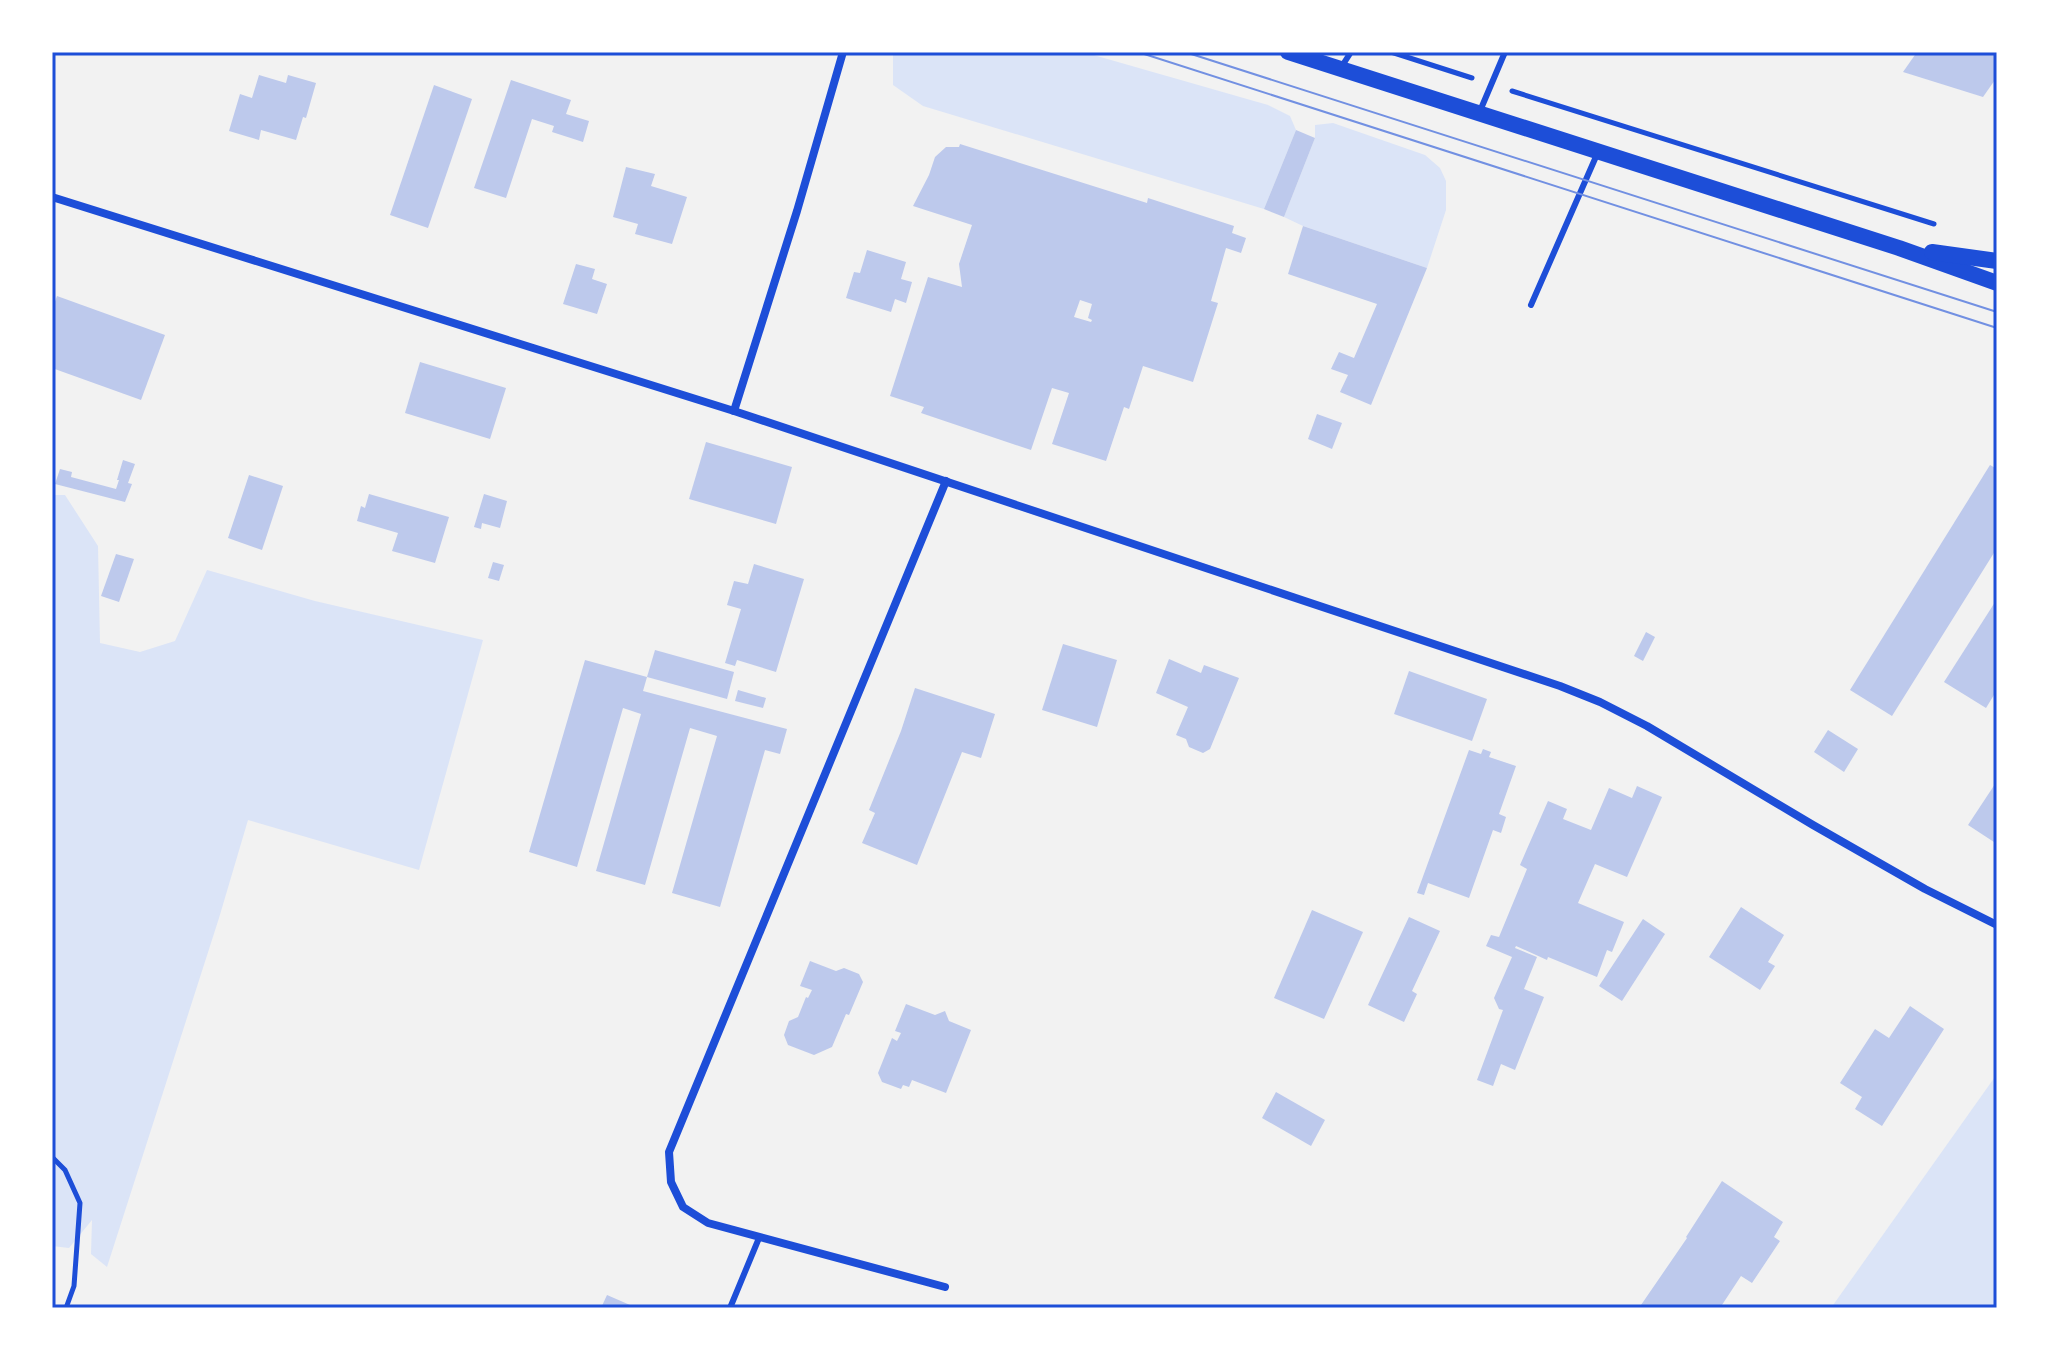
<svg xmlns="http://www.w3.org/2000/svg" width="2049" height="1360" viewBox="0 0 2049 1360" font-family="'PT Sans Narrow',sans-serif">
<rect width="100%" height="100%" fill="#f2f2f2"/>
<g fill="#dbe4f7">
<path d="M 893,52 L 1083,52 L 1268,105 L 1290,116 L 1296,130 L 1264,209 L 923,106 L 893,85 Z"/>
<path d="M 1333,123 L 1425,155 L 1440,168 L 1446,181 L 1446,210 L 1427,268 L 1303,226 L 1284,217 L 1315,138 L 1315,125 Z"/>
<path d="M 52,495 L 65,495 L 98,546 L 100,643 L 140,652 L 175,641 L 207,570 L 315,601 L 483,640 L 419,870 L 248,820 L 219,918 L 107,1267 L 91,1254 L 92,1220 L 69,1248 L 52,1246 Z"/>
<path d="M 1997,1074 L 1997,1308 L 1831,1308 Z"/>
</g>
<g fill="#bdc9ec" fill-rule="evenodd">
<path d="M 1917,52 L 1997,52 L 1997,77 L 1983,97 L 1903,72 Z"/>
<path d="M 259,75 L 286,83 L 288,75 L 316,83 L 306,118 L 303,117 L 296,140 L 261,130 L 259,140 L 229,131 L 240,94 L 252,98 Z"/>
<path d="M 511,80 L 571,100 L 566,114 L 589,121 L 583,142 L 552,132 L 554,126 L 532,119 L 506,198 L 474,188 Z"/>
<path d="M 434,85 L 472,99 L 428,228 L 390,215 Z"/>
<path d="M 1296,130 L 1315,138 L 1284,217 L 1264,209 Z"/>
<path d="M 960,144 L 1147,203 L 1148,198 L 1234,226 L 1232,233 L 1246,238 L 1241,253 L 1226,248 L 1211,301 L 1218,303 L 1193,382 L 1143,366 L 1129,409 L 1124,407 L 1106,461 L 1052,444 L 1069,393 L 1052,388 L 1031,450 L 921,413 L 924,407 L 890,396 L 928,277 L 962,287 L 959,264 L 972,225 L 913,206 L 929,175 L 935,157 L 946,147 L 959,147 ZM 1080,300 L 1092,304 L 1088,318 L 1092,320 L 1091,322 L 1074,317 Z"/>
<path d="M 626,167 L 655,174 L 651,186 L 687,197 L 672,244 L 635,234 L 638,224 L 613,217 Z"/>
<path d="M 1303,226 L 1427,268 L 1371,405 L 1340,392 L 1348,375 L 1331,369 L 1339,352 L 1354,358 L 1377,304 L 1288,274 Z"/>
<path d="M 867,250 L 906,262 L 901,279 L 912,282 L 906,303 L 895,299 L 891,312 L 846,298 L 854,272 L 860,273 Z"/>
<path d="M 576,264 L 595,269 L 592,279 L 607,284 L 597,314 L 563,304 Z"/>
<path d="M 57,296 L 165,335 L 141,400 L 52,368 L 52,310 Z"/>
<path d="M 420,362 L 506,388 L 490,439 L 405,413 Z"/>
<path d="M 1317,414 L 1342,423 L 1332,449 L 1308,439 Z"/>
<path d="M 706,442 L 792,467 L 776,524 L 689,499 Z"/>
<path d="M 123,460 L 135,464 L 128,483 L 132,484 L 125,502 L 55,484 L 60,469 L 72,472 L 71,477 L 116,489 L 119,480 L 117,480 Z"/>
<path d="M 1990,465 L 1997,469 L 1997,548 L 1892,716 L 1850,690 Z"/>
<path d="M 249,475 L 283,486 L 262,550 L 228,538 Z"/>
<path d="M 369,494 L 449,517 L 435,563 L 392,551 L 398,533 L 357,521 L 361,506 L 365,508 Z"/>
<path d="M 484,494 L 507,501 L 500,528 L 482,523 L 481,529 L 474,527 Z"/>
<path d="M 116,554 L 134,559 L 119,602 L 101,596 Z"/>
<path d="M 493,562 L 504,565 L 499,581 L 488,578 Z"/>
<path d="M 754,564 L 804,579 L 776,672 L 737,660 L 735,666 L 725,663 L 741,609 L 727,605 L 734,581 L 748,584 Z"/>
<path d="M 1997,599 L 1997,690 L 1986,708 L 1944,682 Z"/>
<path d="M 1646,632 L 1655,637 L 1643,661 L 1634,656 Z"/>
<path d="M 1063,644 L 1117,660 L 1097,727 L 1042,710 Z"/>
<path d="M 655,650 L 734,672 L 727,699 L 647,677 Z"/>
<path d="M 1169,659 L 1201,673 L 1204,665 L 1239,678 L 1210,749 L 1203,753 L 1189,747 L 1186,739 L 1176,735 L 1188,707 L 1156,693 Z"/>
<path d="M 585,660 L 647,677 L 643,691 L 787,729 L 780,754 L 765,750 L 720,907 L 672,893 L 717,736 L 690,728 L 645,885 L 596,871 L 641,714 L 623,708 L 577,867 L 529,852 Z"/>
<path d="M 1409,671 L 1487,699 L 1472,741 L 1394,714 Z"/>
<path d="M 915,688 L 995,714 L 981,758 L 962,752 L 917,865 L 862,843 L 875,813 L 869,810 L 901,731 Z"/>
<path d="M 738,690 L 766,698 L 763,708 L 735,701 Z"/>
<path d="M 1828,730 L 1858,749 L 1844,772 L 1814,752 Z"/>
<path d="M 1483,749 L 1491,752 L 1489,757 L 1516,766 L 1499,814 L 1506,817 L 1501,833 L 1493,830 L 1469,898 L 1428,883 L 1424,895 L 1417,893 L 1469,750 L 1481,754 Z"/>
<path d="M 1997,781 L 1997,844 L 1968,825 Z"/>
<path d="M 1637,786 L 1662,797 L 1627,877 L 1595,864 L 1578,903 L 1624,922 L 1612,952 L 1607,950 L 1597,977 L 1548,957 L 1547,960 L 1516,946 L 1515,948 L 1537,957 L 1524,989 L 1544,997 L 1515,1070 L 1501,1064 L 1493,1086 L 1477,1080 L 1503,1010 L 1499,1009 L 1494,998 L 1512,957 L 1486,946 L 1491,935 L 1499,937 L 1527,869 L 1520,865 L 1548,801 L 1567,809 L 1563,819 L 1591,830 L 1609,788 L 1632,798 Z"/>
<path d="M 1741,907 L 1784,935 L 1768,962 L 1775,966 L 1760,990 L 1709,957 Z"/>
<path d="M 1312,910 L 1363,932 L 1324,1019 L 1274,998 Z"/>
<path d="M 1409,917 L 1440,931 L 1412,991 L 1417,994 L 1404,1022 L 1368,1005 Z"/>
<path d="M 1643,919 L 1665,934 L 1622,1001 L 1599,986 Z"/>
<path d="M 810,961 L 836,971 L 844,968 L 859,974 L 863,982 L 849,1015 L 846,1014 L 832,1047 L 814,1055 L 788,1045 L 784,1035 L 789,1021 L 798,1017 L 806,997 L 808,998 L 812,990 L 800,986 Z"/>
<path d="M 906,1004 L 935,1015 L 945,1011 L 949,1021 L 971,1030 L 946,1093 L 912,1080 L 909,1087 L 903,1085 L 901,1089 L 882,1082 L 878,1073 L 892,1038 L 897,1041 L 901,1033 L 895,1031 Z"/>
<path d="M 1910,1006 L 1944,1029 L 1882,1126 L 1855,1109 L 1862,1097 L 1840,1083 L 1875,1029 L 1889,1038 Z"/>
<path d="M 1276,1092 L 1325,1120 L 1311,1146 L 1262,1118 Z"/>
<path d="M 1722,1181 L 1783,1222 L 1774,1237 L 1780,1241 L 1752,1283 L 1741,1276 L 1720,1308 L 1646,1308 L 1641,1305 L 1687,1238 L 1686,1237 Z"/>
<path d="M 607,1295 L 637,1308 L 601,1308 Z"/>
</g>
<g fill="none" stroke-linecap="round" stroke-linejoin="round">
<g stroke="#1d4ed8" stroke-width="5">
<path d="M 1391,52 L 1472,78"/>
<path d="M 1512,91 L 1934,224"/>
<path d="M 52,1157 L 65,1170 L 80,1203 L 74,1286 L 66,1308"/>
</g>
<g stroke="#1d4ed8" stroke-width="6">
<path d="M 1342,66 L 1351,52"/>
<path d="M 1480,111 L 1505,52"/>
<path d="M 1531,305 L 1598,152"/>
<path d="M 730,1308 L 759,1238"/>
</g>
<g stroke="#1d4ed8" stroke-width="8">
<path d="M 52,197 L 734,411 L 1560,686 L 1600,702 L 1647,726 L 1813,825 L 1925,889 L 1997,925"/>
<path d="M 734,411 L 797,211 L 843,52"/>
<path d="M 945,1287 L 708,1223 L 683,1207 L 671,1182 L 669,1152 L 946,481"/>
</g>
<g stroke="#1d4ed8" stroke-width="16">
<path d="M 1288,52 L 1899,248 L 1997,283"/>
<path d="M 1932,252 L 1997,261"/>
</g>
<g stroke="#7290e2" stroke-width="2">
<path d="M 1138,52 L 1997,328"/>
<path d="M 1185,52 L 1997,312"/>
</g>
</g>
<rect width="2049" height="1360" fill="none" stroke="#ffffff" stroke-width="108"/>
<rect x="54" y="54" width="1941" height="1252" fill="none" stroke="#1d4ed8" stroke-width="3"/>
</svg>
